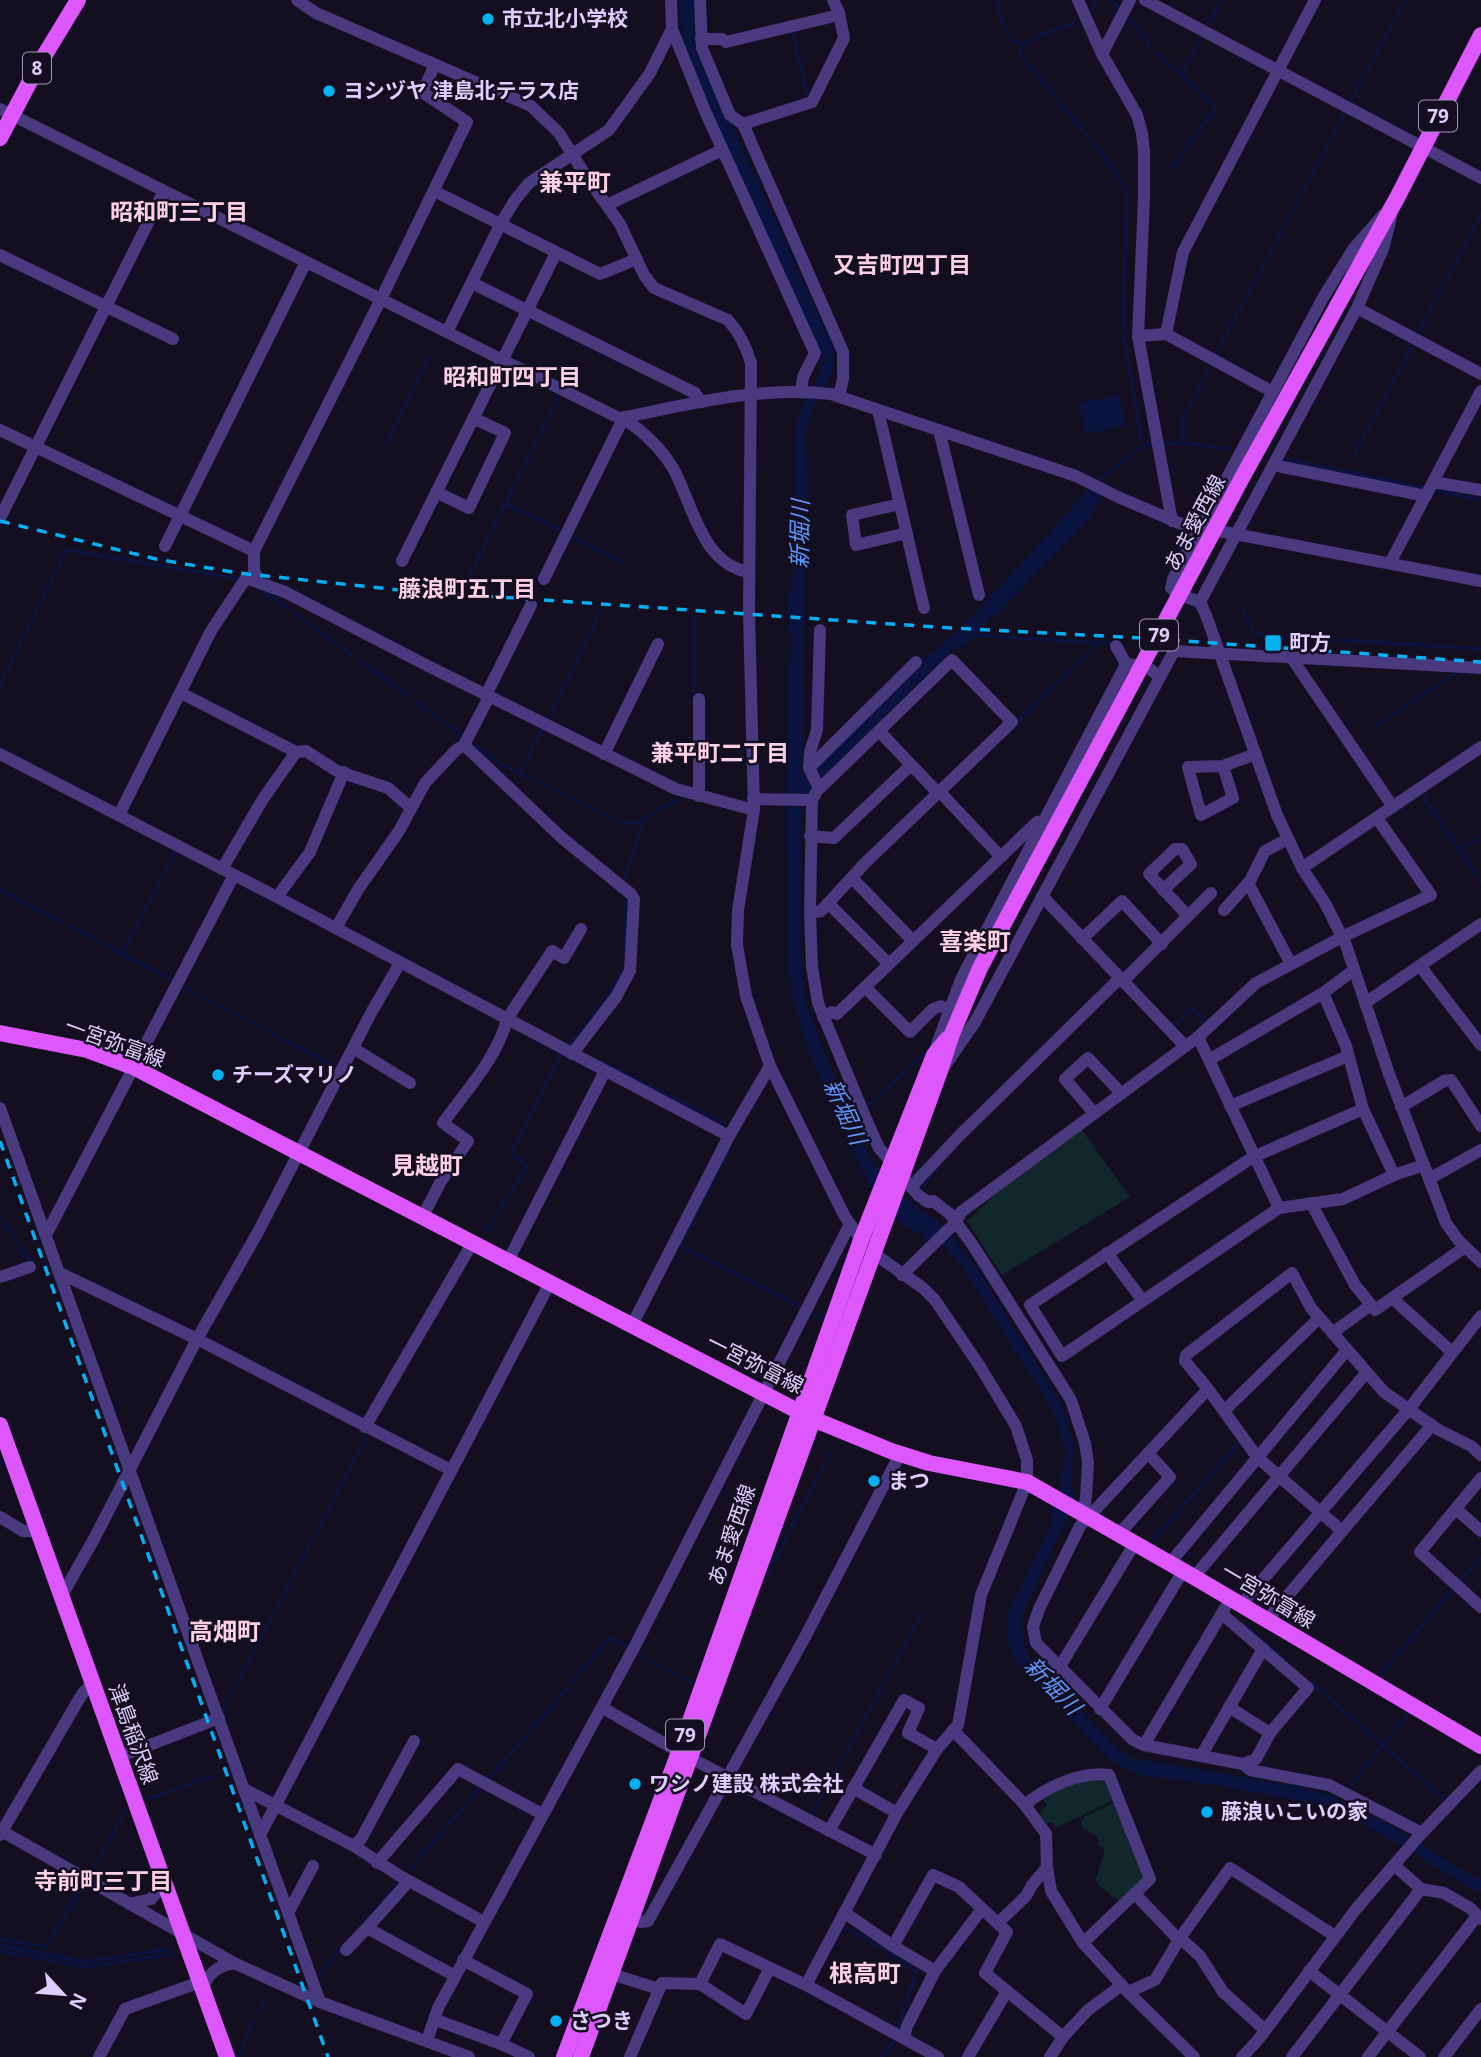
<svg xmlns="http://www.w3.org/2000/svg" width="1481" height="2057" viewBox="0 0 1481 2057" font-family="'Noto Sans','Noto Sans JP',sans-serif">
<rect width="100%" height="100%" fill="#140e21"/>
<g fill="#11272b">
<path d="M 1079,1126 L 1130,1197 L 1002,1275 L 967,1221 L 1011,1179 Z"/>
<path d="M 1092,1775 L 1104,1777 L 1116,1799 L 1056,1828 L 1052,1822 L 1046,1824 L 1039,1814 L 1047,1805 L 1039,1794 Z"/>
<path d="M 1116,1802 L 1144,1874 L 1143,1881 L 1120,1902 L 1098,1885 L 1096,1879 L 1105,1849 L 1099,1845 L 1098,1837 L 1082,1827 L 1081,1823 L 1085,1816 Z"/>
</g>
<g fill="#0a133d">
<path d="M 679,0 L 693,0 L 694,33 L 698,50 L 832,345 L 834,353 L 833,372 L 811,413 L 806,432 L 807,496 L 802,773 L 808,775 L 919,663 L 957,632 L 980,608 L 1072,508 L 1087,488 L 1103,495 L 1088,520 L 995,616 L 992,615 L 973,638 L 959,649 L 955,647 L 816,783 L 804,798 L 802,811 L 801,949 L 805,1001 L 843,1099 L 874,1164 L 908,1201 L 911,1199 L 913,1204 L 947,1229 L 975,1267 L 978,1265 L 980,1269 L 978,1271 L 1062,1405 L 1073,1443 L 1072,1489 L 1075,1495 L 1068,1516 L 1022,1615 L 1023,1643 L 1031,1658 L 1118,1750 L 1132,1758 L 1147,1761 L 1302,1787 L 1335,1797 L 1390,1825 L 1470,1875 L 1481,1879 L 1481,1894 L 1357,1820 L 1322,1805 L 1214,1785 L 1146,1776 L 1134,1773 L 1111,1761 L 1025,1672 L 1017,1664 L 1008,1641 L 1007,1615 L 1052,1522 L 1051,1506 L 1060,1487 L 1066,1453 L 1057,1418 L 1049,1404 L 962,1267 L 943,1246 L 931,1238 L 929,1241 L 923,1238 L 924,1236 L 902,1224 L 873,1192 L 858,1164 L 810,1055 L 792,998 L 788,949 L 786,797 L 791,635 L 787,612 L 794,567 L 795,433 L 801,407 L 821,371 L 823,357 L 740,178 L 684,46 Z"/>
<path d="M 1119,395 L 1125,426 L 1085,434 L 1079,403 Z"/>
<path d="M 0,1943 L 85,1960 L 167,1947 L 168,1951 L 84,1964 L 0,1948 Z"/>
</g>
<g fill="none" stroke-linecap="round" stroke-linejoin="round">
<g stroke="#0a133d" stroke-width="3.5">
<path d="M 997,0 L 1002,21 L 1014,42 L 1022,44"/>
<path d="M 1110,0 L 1120,9"/>
<path d="M 1090,12 L 1096,0"/>
<path d="M 1126,15 L 1143,34 L 1149,45"/>
<path d="M 1074,23 L 1040,35 L 1023,45 L 1020,54 L 1100,151 L 1127,190 L 1123,331"/>
<path d="M 1209,23 L 1222,0"/>
<path d="M 792,32 L 808,96"/>
<path d="M 1155,51 L 1216,107 L 1172,169"/>
<path d="M 1181,76 L 1201,38"/>
<path d="M 1351,101 L 1405,0"/>
<path d="M 1124,335 L 1141,438"/>
<path d="M 1417,335 L 1481,215"/>
<path d="M 1215,356 L 1345,113"/>
<path d="M 387,442 L 429,357"/>
<path d="M 1163,443 L 1193,444 L 1229,449"/>
<path d="M 1184,443 L 1183,418 L 1211,365"/>
<path d="M 1353,457 L 1413,344"/>
<path d="M 1287,459 L 1424,488"/>
<path d="M 1095,483 L 1143,445 L 1152,444"/>
<path d="M 1432,490 L 1481,500"/>
<path d="M 506,504 L 563,531"/>
<path d="M 571,536 L 624,564"/>
<path d="M 465,585 L 559,396"/>
<path d="M 258,588 L 288,609"/>
<path d="M 1242,609 L 1255,634 L 1481,649"/>
<path d="M 294,613 L 352,655"/>
<path d="M 694,617 L 694,699"/>
<path d="M 974,635 L 1100,643 L 1115,642"/>
<path d="M 359,660 L 407,695"/>
<path d="M 0,685 L 67,550 L 240,579"/>
<path d="M 415,701 L 461,735"/>
<path d="M 549,717 L 601,611"/>
<path d="M 1016,723 L 1098,644"/>
<path d="M 1375,726 L 1458,672"/>
<path d="M 476,746 L 499,763 L 623,823 L 636,823 L 679,799"/>
<path d="M 520,773 L 542,729"/>
<path d="M 1422,795 L 1481,882"/>
<path d="M 1459,850 L 1481,836"/>
<path d="M 625,878 L 644,820"/>
<path d="M 0,890 L 61,922"/>
<path d="M 625,901 L 625,954"/>
<path d="M 70,926 L 173,981"/>
<path d="M 122,954 L 175,852"/>
<path d="M 184,987 L 334,1066"/>
<path d="M 1174,1026 L 1193,1009 L 1208,1023"/>
<path d="M 571,1043 L 606,999 L 623,971"/>
<path d="M 601,1062 L 724,1123"/>
<path d="M 867,1107 L 925,1053"/>
<path d="M 730,1149 L 680,1246 L 803,1308"/>
<path d="M 923,1187 L 940,1164"/>
<path d="M 0,1216 L 30,1261"/>
<path d="M 486,1232 L 527,1166 L 511,1154 L 560,1056"/>
<path d="M 811,1313 L 821,1318"/>
<path d="M 0,1465 L 2,1461"/>
<path d="M 314,1538 L 366,1437"/>
<path d="M 1153,1540 L 1241,1441"/>
<path d="M 766,1578 L 830,1453"/>
<path d="M 1459,1582 L 1481,1557"/>
<path d="M 1243,1624 L 1284,1659"/>
<path d="M 636,1653 L 692,1683"/>
<path d="M 1380,1675 L 1452,1590"/>
<path d="M 1311,1682 L 1443,1798"/>
<path d="M 570,1684 L 610,1638 L 630,1648"/>
<path d="M 223,1710 L 311,1542"/>
<path d="M 487,1781 L 567,1689"/>
<path d="M 1349,1787 L 1410,1712"/>
<path d="M 148,1799 L 212,1776"/>
<path d="M 812,1815 L 922,1613"/>
<path d="M 94,1868 L 126,1810"/>
<path d="M 410,1869 L 479,1789"/>
<path d="M 363,1923 L 399,1882"/>
<path d="M 842,1926 L 889,1952 L 917,1972 L 897,2029"/>
<path d="M 0,1939 L 46,1947 L 79,1892"/>
<path d="M 0,1951 L 84,1967 L 173,1954"/>
<path d="M 318,1976 L 342,1947"/>
<path d="M 259,2010 L 265,1999"/>
<path d="M 238,2057 L 253,2021"/>
<path d="M 882,2057 L 896,2038"/>
</g>
<g stroke="#49397f" stroke-width="12">
<path d="M 297,0 L 316,13 L 531,106 L 559,133 L 584,173 L 620,224 L 644,275 L 654,288 L 728,320 C 740,333 746,346 751,363 L 749,613 L 754,810 L 738,910 L 737,945 L 746,996 L 770,1066 L 844,1215 L 861,1240"/>
<path d="M 700,0 L 702,48 L 730,115 L 743,124"/>
<path d="M 833,0 L 839,13 L 844,38 L 812,102 L 743,124 L 843,352 L 843,379 L 839,396"/>
<path d="M 1078,0 L 1102,54 L 1137,115 L 1142,133 L 1144,152 L 1144,198 L 1138,336 L 1172,521"/>
<path d="M 1145,0 L 1481,178"/>
<path d="M 672,29 L 705,111 L 815,353 L 803,377 L 801,391"/>
<path d="M 701,39 L 722,39 L 726,42 L 839,15"/>
<path d="M 1102,54 L 1130,0"/>
<path d="M 0,109 L 633,425 C 650,438 664,452 674,470 C 693,506 702,564 749,572"/>
<path d="M 434,191 L 600,274 L 637,259"/>
<path d="M 607,205 L 722,150"/>
<path d="M 1383,215 L 1354,248 L 1324,296 L 1173,579 L 1171,588 L 1180,595 L 1200,602 L 1206,615 L 1277,815 L 1302,868 L 1325,903 L 1346,945 L 1389,1074 L 1446,1223 L 1459,1241 L 1481,1262"/>
<path d="M 0,255 L 173,339"/>
<path d="M 472,283 L 695,393 L 701,402"/>
<path d="M 1357,308 L 1481,374"/>
<path d="M 447,332 L 501,223 L 515,200 L 529,183 L 609,130 L 650,73 L 672,29 L 671,0"/>
<path d="M 1166,334 L 1183,252 L 1315,0"/>
<path d="M 1138,336 L 1166,334 L 1273,392"/>
<path d="M 878,410 L 924,608"/>
<path d="M 620,418 C 691,404 758,386 831,394 L 1076,476 L 1118,497 L 1186,526 L 1214,530 L 1481,581"/>
<path d="M 0,430 L 254,551"/>
<path d="M 939,430 L 979,595"/>
<path d="M 1273,465 L 1426,496"/>
<path d="M 1433,482 L 1481,490"/>
<path d="M 436,492 L 469,508 L 505,433 L 473,418"/>
<path d="M 900,504 L 852,515 L 856,545 L 907,533"/>
<path d="M 0,518 L 164,191"/>
<path d="M 165,546 L 306,262"/>
<path d="M 402,561 L 556,253"/>
<path d="M 1390,563 L 1481,391"/>
<path d="M 544,579 L 623,419"/>
<path d="M 258,580 L 254,570 L 254,551 L 381,299 L 467,122 L 422,92 L 435,65"/>
<path d="M 1200,602 L 1357,308 L 1383,249 L 1391,218"/>
<path d="M 1116,646 L 1126,664"/>
<path d="M 1291,657 L 1393,807"/>
<path d="M 181,693 L 296,752 L 306,751 L 337,771 L 388,788 L 411,808"/>
<path d="M 486,695 L 531,605"/>
<path d="M 699,699 L 699,796"/>
<path d="M 879,731 L 938,793"/>
<path d="M 464,745 L 562,838 L 631,894 L 634,899 L 630,971 L 616,997 L 572,1054"/>
<path d="M 0,754 L 277,897 L 729,1136"/>
<path d="M 604,754 L 658,644"/>
<path d="M 1223,766 L 1233,798 L 1201,815 L 1188,767 L 1223,766 L 1256,754"/>
<path d="M 809,768 L 916,662"/>
<path d="M 819,788 L 809,768 L 810,752 L 817,730 L 820,630"/>
<path d="M 939,791 L 1001,857"/>
<path d="M 753,799 L 812,800"/>
<path d="M 119,815 L 211,631 L 246,578 L 285,592 L 428,666 L 676,789 L 754,810"/>
<path d="M 810,836 L 834,838 L 911,765"/>
<path d="M 1302,868 L 1481,747"/>
<path d="M 222,869 L 263,799 L 296,752"/>
<path d="M 852,878 L 913,941"/>
<path d="M 1248,883 L 1291,964"/>
<path d="M 1163,890 L 1191,864 L 1182,849 L 1175,849 L 1149,874 L 1188,916"/>
<path d="M 1042,896 L 1185,1046"/>
<path d="M 277,897 L 310,852 L 344,772"/>
<path d="M 828,903 L 889,964"/>
<path d="M 1224,910 L 1250,881 L 1265,851 L 1288,839"/>
<path d="M 810,913 L 821,911 L 865,863 L 1012,722 L 952,660 L 817,791 L 812,800 L 810,913 L 812,967 L 818,1003 L 866,1119 L 879,1148 L 892,1163"/>
<path d="M 336,928 L 359,888 L 399,831 L 425,783 L 456,750 L 464,745 L 489,697"/>
<path d="M 1082,939 L 1122,901 L 1162,944"/>
<path d="M 1420,966 L 1481,1045"/>
<path d="M 1122,982 L 1211,893"/>
<path d="M 865,987 L 910,1032 L 933,1009 L 941,1006 L 949,1010"/>
<path d="M 1323,993 L 1346,1046 L 1363,1109 L 1394,1175"/>
<path d="M 1365,1003 L 1481,924"/>
<path d="M 823,1017 L 832,1012 L 837,1014 L 1037,822 L 1044,821"/>
<path d="M 1198,1037 L 1256,983 L 1342,937 L 1431,895 L 1377,818"/>
<path d="M 353,1048 L 410,1083"/>
<path d="M 935,1050 L 961,979 L 1126,664 L 1146,666 L 1160,677"/>
<path d="M 1209,1060 L 1323,993 L 1354,970"/>
<path d="M 944,1067 L 975,1022 L 1174,651 L 1481,668"/>
<path d="M 1230,1106 L 1348,1056"/>
<path d="M 1401,1107 L 1444,1081 L 1451,1080 L 1481,1126"/>
<path d="M 0,1108 L 320,2002"/>
<path d="M 1363,1109 L 1253,1157 L 1030,1305 L 1062,1356 L 1279,1208 L 1343,1199 L 1394,1175 L 1424,1165"/>
<path d="M 1094,1113 L 1065,1079 L 1088,1058 L 1121,1093"/>
<path d="M 902,1176 L 918,1195 L 928,1202 L 933,1201 L 950,1214 L 974,1247 L 1071,1400 L 1085,1443 L 1088,1463 L 1086,1497 L 1083,1513"/>
<path d="M 1429,1179 L 1481,1150"/>
<path d="M 911,1187 L 959,1136 L 1119,979"/>
<path d="M 1311,1203 L 1355,1285 L 1375,1310 L 1465,1247"/>
<path d="M 423,1216 L 440,1183 L 468,1141 L 443,1123 C 465,1092 498,1057 507,1019 L 552,951 L 564,958 L 581,929"/>
<path d="M 46,1235 L 234,875"/>
<path d="M 1107,1253 L 1143,1301"/>
<path d="M 508,1261 L 605,1071"/>
<path d="M 60,1273 L 197,1339 L 451,1470"/>
<path d="M 902,1275 L 956,1222 L 961,1212 L 1198,1037 L 1279,1208"/>
<path d="M 0,1277 L 30,1267"/>
<path d="M 1392,1298 L 1452,1352"/>
<path d="M 632,1325 L 729,1136 L 770,1066"/>
<path d="M 1332,1333 L 1371,1305"/>
<path d="M 1208,1389 L 1257,1457 L 1342,1531"/>
<path d="M 1224,1411 L 1319,1318"/>
<path d="M 365,1427 L 473,1242"/>
<path d="M 1481,1478 L 1420,1552 L 1481,1607"/>
<path d="M 1456,1509 L 1481,1531"/>
<path d="M 0,1517 L 23,1531 L 39,1532"/>
<path d="M 1119,1534 L 1170,1477 L 1148,1453"/>
<path d="M 1170,1563 L 1347,1350"/>
<path d="M 1194,1577 L 1366,1373"/>
<path d="M 61,1597 L 94,1539 L 197,1339 L 258,1232 L 371,1013 L 400,963"/>
<path d="M 1241,1605 L 1409,1409 L 1481,1316"/>
<path d="M 1222,1614 L 1308,1688 L 1270,1733 L 1256,1759 L 1243,1764 L 1144,1745 L 1133,1740 L 1036,1643 L 1033,1627 L 1039,1609 L 1080,1526 L 1208,1389 L 1185,1361 L 1186,1355 L 1292,1273 L 1311,1308 L 1384,1392 L 1437,1429 L 1471,1446 L 1481,1455"/>
<path d="M 1267,1620 L 1432,1425"/>
<path d="M 1059,1668 L 1135,1543"/>
<path d="M 1229,1707 L 1270,1733"/>
<path d="M 603,1708 L 679,1752 L 876,1855"/>
<path d="M 1100,1709 L 1183,1571"/>
<path d="M 953,1730 L 1025,1805 L 1046,1834 L 1047,1867 L 1051,1891 L 1083,1943 L 1128,1992 L 1194,2057"/>
<path d="M 1144,1745 L 1225,1608"/>
<path d="M 1201,1756 L 1263,1649"/>
<path d="M 119,1757 L 219,1718"/>
<path d="M 1243,1764 L 1250,1770 L 1329,1785 L 1422,1833"/>
<path d="M 853,1788 L 897,1813"/>
<path d="M 244,1789 L 354,1846 L 400,1876 L 484,1922"/>
<path d="M 1025,1805 C 1046,1787 1081,1771 1109,1775 L 1150,1879 L 1083,1943"/>
<path d="M 0,1830 L 234,1963 L 320,2002 L 469,2057"/>
<path d="M 829,1831 L 904,1700 L 919,1708 L 908,1733 L 937,1749"/>
<path d="M 0,1835 L 82,1694 L 92,1684"/>
<path d="M 260,1835 L 550,1283"/>
<path d="M 354,1846 L 361,1839 L 414,1741"/>
<path d="M 377,1863 L 458,1769 L 542,1814"/>
<path d="M 1394,1865 L 1421,1889 L 1444,1893 L 1470,1908 L 1481,1919"/>
<path d="M 1135,1894 L 1179,1940"/>
<path d="M 129,1904 L 151,1899 L 158,1891 L 163,1877"/>
<path d="M 288,1913 L 313,1866"/>
<path d="M 845,1913 L 893,1946"/>
<path d="M 631,1919 L 641,1922 L 648,1921 L 805,1637 L 900,1454"/>
<path d="M 998,1923 L 1026,1896 L 1032,1885 L 1047,1867"/>
<path d="M 367,1928 L 409,1881"/>
<path d="M 1180,1938 L 1200,1956 L 1223,1992 L 1265,2030"/>
<path d="M 346,1950 L 367,1928 L 455,1976"/>
<path d="M 463,1960 L 527,1994 L 501,2044"/>
<path d="M 935,1971 L 982,1909"/>
<path d="M 1309,1971 L 1420,2057"/>
<path d="M 611,1974 L 659,1989"/>
<path d="M 700,1984 L 746,2014 L 770,1968"/>
<path d="M 806,1985 L 897,1813 L 937,1749 L 958,1725 L 981,1595 L 1027,1482 L 1027,1460 L 1016,1426 L 979,1365 L 935,1300 L 923,1288 L 873,1253"/>
<path d="M 202,1989 C 209,1973 217,1966 234,1963"/>
<path d="M 1128,1992 L 1155,1980 L 1180,1938 L 1230,1868 L 1335,1936"/>
<path d="M 436,2020 L 501,2044 L 529,2057"/>
<path d="M 1063,2037 L 1088,2010 L 1122,1985"/>
<path d="M 904,2038 L 907,2026 L 935,1971 L 893,1946 L 933,1875 L 959,1887 L 1007,1932 L 985,1973 L 1063,2037 L 1050,2057"/>
<path d="M 427,2041 L 438,2008 L 636,1644 L 850,1224"/>
<path d="M 99,2057 L 125,2009 L 200,1982"/>
<path d="M 630,2057 L 662,1983 L 700,1984 L 720,1944 L 806,1985 L 938,2057"/>
<path d="M 968,2057 L 1007,1991"/>
<path d="M 1242,2057 L 1258,2040 L 1356,1909 L 1420,1835 L 1481,1771"/>
<path d="M 1292,2057 L 1421,1889"/>
<path d="M 1368,2057 L 1477,1916"/>
<path d="M 1444,2057 L 1481,2009"/>
</g>
<g stroke="#dd57fc" stroke-width="16">
<path d="M 0,138 L 38,66 L 78,0"/>
<path d="M 0,1033 L 87,1050 L 133,1067 L 813,1419 L 891,1451 L 929,1463 L 1027,1482 L 1194,1577 L 1481,1746"/>
<path d="M 0,1425 L 227,2057"/>
<path d="M 564,2057 L 679,1752 L 861,1240 L 934,1055 L 947,1039"/>
<path d="M 581,2057 L 940,1071 L 952,1034 L 980,968 L 1243,476 L 1397,198 L 1481,35"/>
</g>
<g stroke="#04b0f4" stroke-width="3.5" stroke-dasharray="10 9" stroke-linecap="butt">
<path d="M 0,521 L 156,559 L 238,573 L 399,590 L 935,627 L 1143,638 L 1481,662"/>
<path d="M 0,1141 L 328,2057"/>
</g>
</g>
<g fill="#04b0f4" stroke="#140e21" stroke-width="2.5">
<circle cx="488" cy="19" r="7"/>
<circle cx="329" cy="91" r="7"/>
<rect x="1264" y="634" width="18" height="18" rx="3.5"/>
<circle cx="218" cy="1075" r="7"/>
<circle cx="874" cy="1481" r="7"/>
<circle cx="635" cy="1784" r="7"/>
<circle cx="1207" cy="1812" r="7"/>
<circle cx="556" cy="2021" r="7"/>
</g>
<g text-anchor="middle" stroke-width="5" stroke-linejoin="round" paint-order="stroke">
<g fill="#140e21" stroke="#a194bc" stroke-width="2">
<rect x="23" y="52.5" width="28" height="31" rx="5"/>
<rect x="1419" y="100.5" width="38" height="31" rx="5"/>
<rect x="1140" y="619.5" width="38" height="31" rx="5"/>
<rect x="666" y="1719.5" width="38" height="31" rx="5"/>
</g>
<g font-size="19" font-weight="bold" fill="#ddcefe">
<text x="37" y="75">8</text>
<text x="1438" y="123">79</text>
<text x="1159" y="642">79</text>
<text x="685" y="1742">79</text>
</g>
<g font-size="21" font-weight="bold" fill="#ddcefe" stroke="#140e21" text-anchor="start">
<text x="502" y="26">市立北小学校</text>
<text x="343" y="98">ヨシヅヤ 津島北テラス店</text>
<text x="1289" y="650">町方</text>
<text x="232" y="1082">チーズマリノ</text>
<text x="888" y="1488">まつ</text>
<text x="649" y="1791">ワシノ建設 株式会社</text>
<text x="1221" y="1819">藤浪いこいの家</text>
<text x="570" y="2028">さつき</text>
</g>
<g font-size="21" fill="#ddcefe" stroke="#140e21">
<text transform="translate(1195 523) rotate(-62)" y="7">あま愛西線</text>
<text transform="translate(115 1043) rotate(20)" y="7">一宮弥富線</text>
<text transform="translate(755 1364) rotate(27)" y="7">一宮弥富線</text>
<text transform="translate(732 1535) rotate(-71)" y="7">あま愛西線</text>
<text transform="translate(1268 1596) rotate(31)" y="7">一宮弥富線</text>
<text transform="translate(133 1734) rotate(70)" y="7">津島稲沢線</text>
</g>
<g font-size="23" font-weight="bold" fill="#fed0e5" stroke="#140e21">
<text x="179" y="220">昭和町三丁目</text>
<text x="902" y="273">又吉町四丁目</text>
<text x="512" y="385">昭和町四丁目</text>
<text x="467" y="597">藤浪町五丁目</text>
<text x="720" y="761">兼平町二丁目</text>
<text x="103" y="1889">寺前町三丁目</text>
</g>
<g font-size="23" font-style="italic" fill="#5e96fc" stroke="#140e21">
<text transform="translate(800 534) rotate(-89)" y="8">新堀川</text>
<text transform="translate(845 1112) rotate(65)" y="8">新堀川</text>
<text transform="translate(1053 1686) rotate(46)" y="8">新堀川</text>
</g>
<g font-size="24" font-weight="bold" fill="#fed0e5" stroke="#140e21">
<text x="575" y="191">兼平町</text>
<text x="975" y="950">喜楽町</text>
<text x="427" y="1174">見越町</text>
<text x="225" y="1640">高畑町</text>
<text x="865" y="1982">根高町</text>
</g>
</g>
<g transform="translate(63 1994) rotate(116)" stroke="#140e21" stroke-width="5" paint-order="stroke">
<path d="M0-5L12 26L0 18L-12 26Z" fill="#ddcefe"/>
<text y="-10" font-size="19" font-weight="bold" text-anchor="middle" fill="#ddcefe">N</text>
</g>
</svg>
